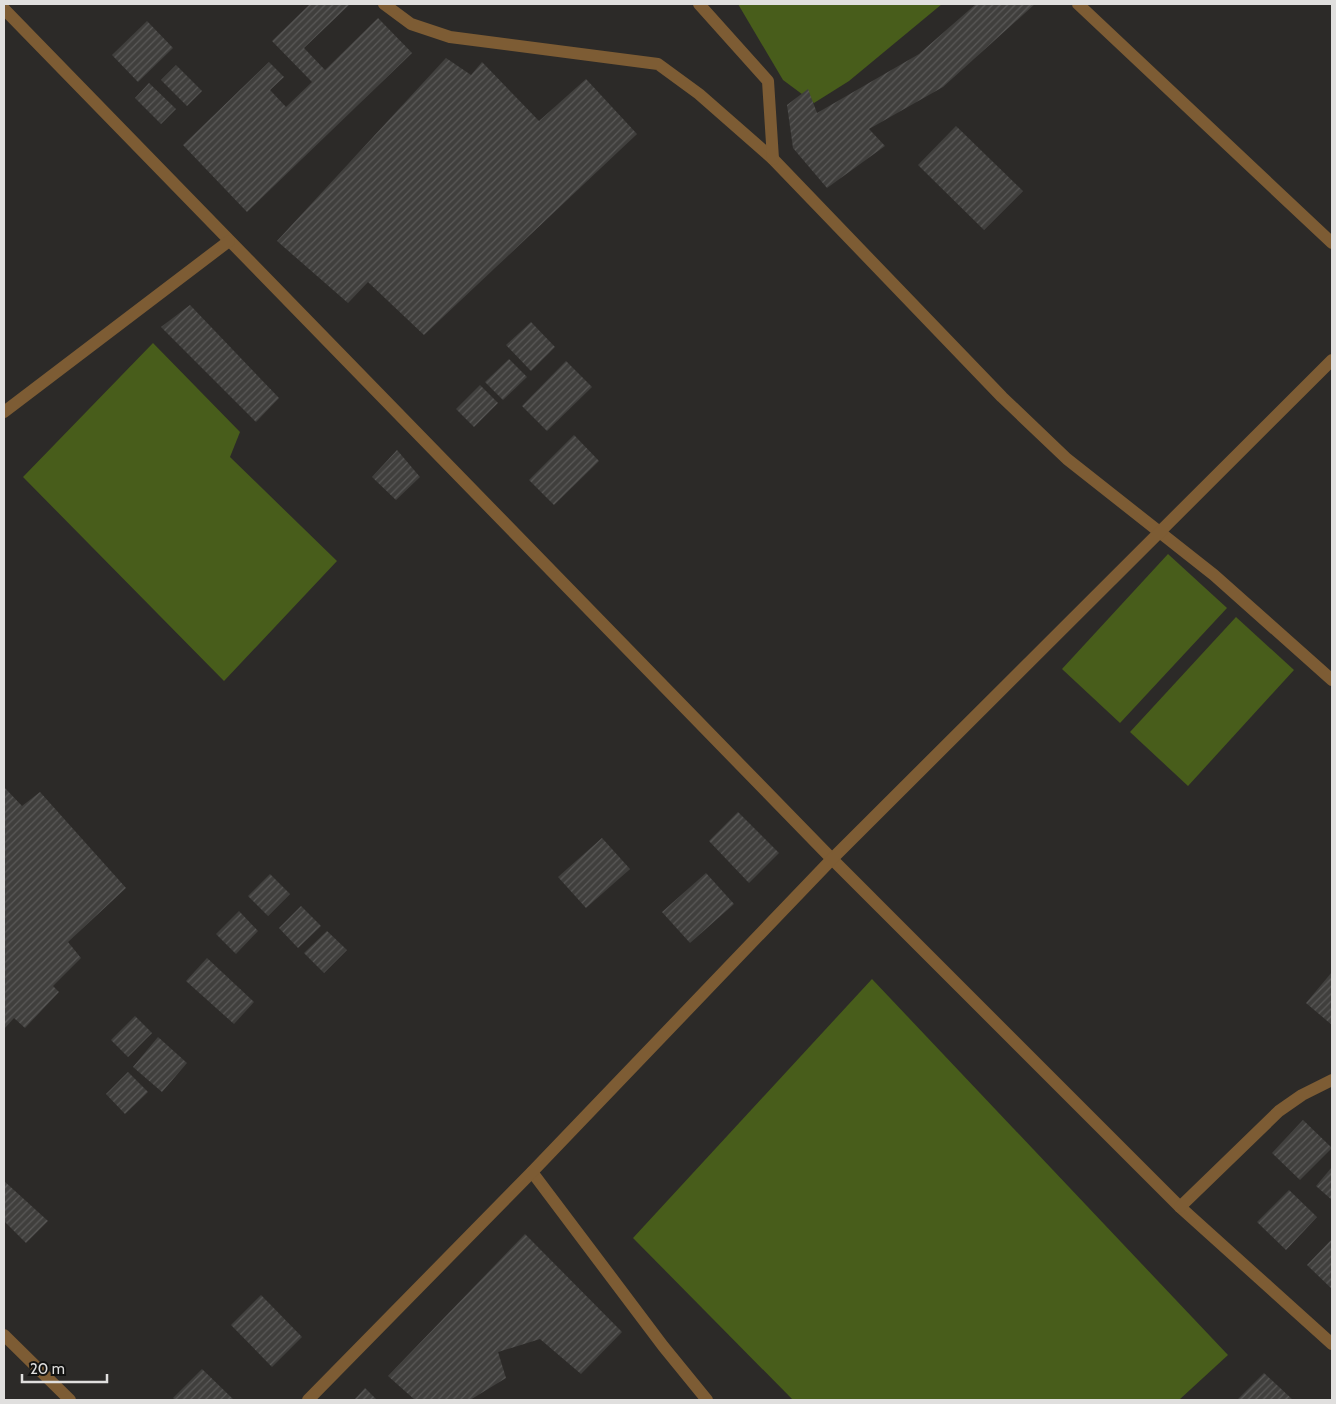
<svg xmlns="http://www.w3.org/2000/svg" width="1336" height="1404" viewBox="0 0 1336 1404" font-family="Cabin,sans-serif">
<defs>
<pattern id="building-hatch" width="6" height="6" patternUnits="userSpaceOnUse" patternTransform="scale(1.25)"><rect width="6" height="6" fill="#403f3d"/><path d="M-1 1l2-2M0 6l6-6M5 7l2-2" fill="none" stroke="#5b5a59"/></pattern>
</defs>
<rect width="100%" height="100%" fill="#2c2a28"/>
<g fill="#485d1b">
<path d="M 738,4 L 942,4 L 849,81 L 814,103 L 783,80 Z"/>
<path d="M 153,343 L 240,432 L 230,457 L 337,561 L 224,681 L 23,477 Z"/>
<path d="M 1168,554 L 1227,608 L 1120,723 L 1062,669 Z"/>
<path d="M 1236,617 L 1294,670 L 1188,786 L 1130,732 Z"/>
<path d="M 872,979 L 1228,1355 L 1179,1400 L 793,1400 L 633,1238 Z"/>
</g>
<g fill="url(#building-hatch)">
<path d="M 310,4 L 349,5 L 304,48 L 325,70 L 378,18 L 412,53 L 247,212 L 183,145 L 269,62 L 284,77 L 270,90 L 286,107 L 312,82 L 272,41 Z"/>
<path d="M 976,4 L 1035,4 L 943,87 L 869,129 L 885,146 L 827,188 L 793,148 L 787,105 L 808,89 L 817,113 L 919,54 Z"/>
<path d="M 147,21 L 173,48 L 138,82 L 112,55 Z"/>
<path d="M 446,58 L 471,75 L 482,62 L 539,121 L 586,79 L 637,134 L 424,335 L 368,282 L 348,303 L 277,241 Z"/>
<path d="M 176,65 L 202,91 L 187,106 L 161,80 Z"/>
<path d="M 149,83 L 176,109 L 161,124 L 135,98 Z"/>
<path d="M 956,126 L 1023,191 L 984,230 L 918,165 Z"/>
<path d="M 190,305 L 279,398 L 256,422 L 161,327 Z"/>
<path d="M 531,322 L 555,347 L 531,371 L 506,345 Z"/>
<path d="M 509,359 L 527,377 L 503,400 L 485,382 Z"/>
<path d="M 566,361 L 592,387 L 547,431 L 522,406 Z"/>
<path d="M 480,385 L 498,403 L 474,427 L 456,409 Z"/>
<path d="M 574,435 L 599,461 L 554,505 L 529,480 Z"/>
<path d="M 397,450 L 420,477 L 396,500 L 372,477 Z"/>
<path d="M 4,787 L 22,806 L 40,792 L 126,888 L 68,942 L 81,958 L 53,986 L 59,992 L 25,1028 L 14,1018 L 4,1029 Z"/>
<path d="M 738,812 L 779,853 L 749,883 L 709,841 Z"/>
<path d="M 602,838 L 630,869 L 586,908 L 558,877 Z"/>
<path d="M 706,873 L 734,904 L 690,943 L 662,912 Z"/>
<path d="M 270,874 L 290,894 L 268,916 L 248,896 Z"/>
<path d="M 301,906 L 321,926 L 298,948 L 279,928 Z"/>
<path d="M 239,911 L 258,931 L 236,954 L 216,934 Z"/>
<path d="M 327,931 L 347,950 L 324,973 L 304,953 Z"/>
<path d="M 207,958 L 254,1002 L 234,1024 L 186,981 Z"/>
<path d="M 1332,972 L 1332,1025 L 1306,1003 Z"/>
<path d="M 135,1016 L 152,1033 L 128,1057 L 111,1040 Z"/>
<path d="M 158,1037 L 187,1063 L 162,1092 L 133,1067 Z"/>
<path d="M 128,1072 L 148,1092 L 125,1114 L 106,1094 Z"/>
<path d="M 1303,1120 L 1332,1148 L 1300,1180 L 1272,1153 Z"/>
<path d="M 1332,1167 L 1332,1200 L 1316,1186 Z"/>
<path d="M 4,1181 L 48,1221 L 26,1243 L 4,1221 Z"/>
<path d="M 1289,1190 L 1317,1217 L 1286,1250 L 1257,1222 Z"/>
<path d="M 525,1234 L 622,1332 L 581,1374 L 540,1339 L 498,1352 L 506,1378 L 470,1400 L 415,1400 L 388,1376 Z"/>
<path d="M 1332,1239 L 1332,1289 L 1307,1265 Z"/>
<path d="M 261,1295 L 302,1337 L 272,1367 L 231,1325 Z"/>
<path d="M 202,1369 L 234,1400 L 175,1400 L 173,1398 Z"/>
<path d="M 1264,1373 L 1293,1400 L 1237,1400 Z"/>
<path d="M 365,1388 L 377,1400 L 354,1400 Z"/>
</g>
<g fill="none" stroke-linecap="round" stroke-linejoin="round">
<g stroke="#7d5c34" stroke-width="12">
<path d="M 384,4 L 411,24 L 450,37 L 658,64 L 699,94 L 773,159 L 1002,397 L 1067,459 L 1214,575 L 1332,680"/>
<path d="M 699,4 L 768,81 L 773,159"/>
<path d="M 1078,4 L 1332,243"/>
<path d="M 4,9 L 832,859 L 1180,1207 L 1332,1344"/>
<path d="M 4,412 L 229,241"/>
<path d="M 532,1172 L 663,1346 L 707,1400"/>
<path d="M 1180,1207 L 1279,1111 L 1302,1095 L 1332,1080"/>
</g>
<g stroke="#7d5c34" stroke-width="12">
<path d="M 4,1335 L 70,1400"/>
<path d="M 308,1400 L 532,1172 L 832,859 L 1332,360"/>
</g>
</g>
<rect width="1336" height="1404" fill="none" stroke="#e0dfde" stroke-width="10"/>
<path d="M22 1374v8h85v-8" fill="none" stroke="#e0dfde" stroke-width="2.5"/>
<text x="30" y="1374" font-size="15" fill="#e0dfde" stroke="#131312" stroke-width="4" paint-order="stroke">20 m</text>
</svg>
